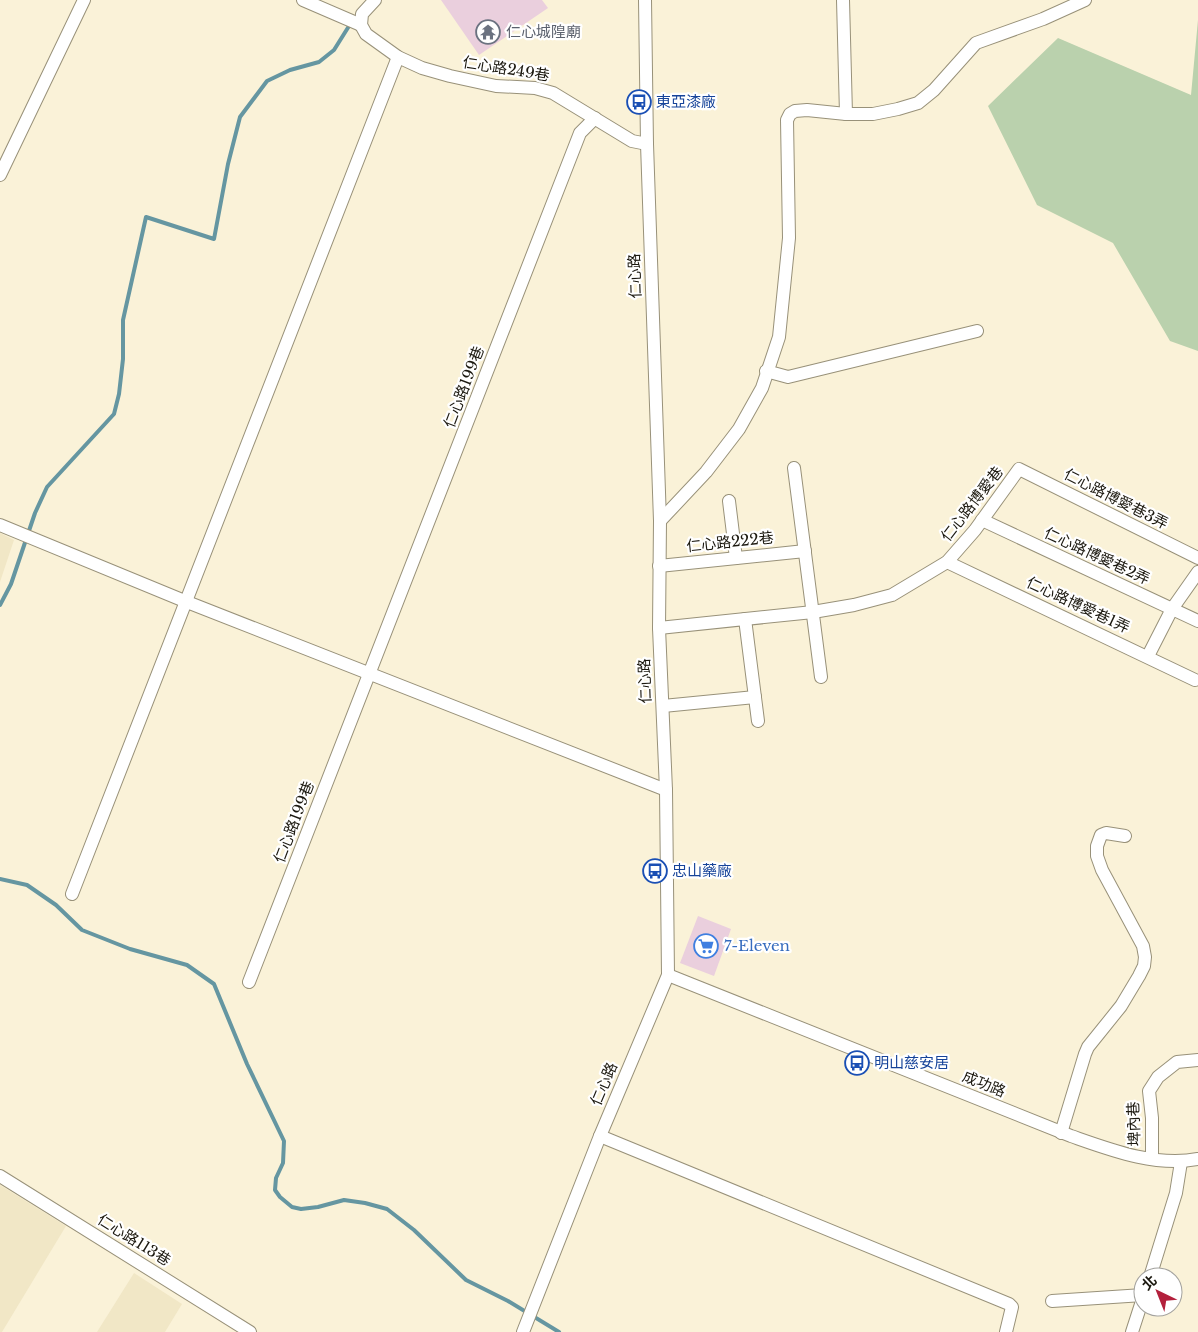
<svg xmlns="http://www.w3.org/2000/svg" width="1198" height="1332" viewBox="0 0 1198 1332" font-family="'Libre Baskerville','Noto Sans TC',serif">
<rect width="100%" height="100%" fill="#faf2d8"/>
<g fill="#f1e7c6">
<path d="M 0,533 L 14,540 L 0,582 Z"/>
<path d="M 0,1185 L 66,1226 L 2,1332 L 0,1332 Z"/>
<path d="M 134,1273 L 182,1304 L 165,1332 L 97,1332 Z"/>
</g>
<path fill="#bad1ad" d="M 1198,20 L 1198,351 L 1170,341 L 1113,243 L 1037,205 L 988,106 L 1058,38 L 1191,95 Z"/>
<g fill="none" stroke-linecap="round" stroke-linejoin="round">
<g stroke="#6596a1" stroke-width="4">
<path d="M 0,605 L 11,584 L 35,513 L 47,487 L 114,414 L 119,394 L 123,359 L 123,320 L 146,217 L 214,239 L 228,164 L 240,117 L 267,81 L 290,70 L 319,62 L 334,50 L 349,26"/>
<path d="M 0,879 L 27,885 L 56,905 L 82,930 L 130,949 L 187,965 L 214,984 L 247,1064 L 284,1141 L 283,1163 L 276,1178 L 275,1190 L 280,1197 L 292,1207 L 301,1209 L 318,1207 L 344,1200 L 365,1203 L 387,1209 L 414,1230 L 466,1280 L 508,1301 L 559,1332"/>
</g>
</g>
<g fill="#eacfdd">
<path d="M 441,0 L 542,0 L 548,8 L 479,55 Z"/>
<path d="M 698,916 L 731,929 L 714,976 L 680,963 Z"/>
</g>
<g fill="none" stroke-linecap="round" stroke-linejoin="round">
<g stroke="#989179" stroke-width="14">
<g id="minor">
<path d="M 303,0 L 361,25"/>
<path d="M 375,0 L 362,14 L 361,25 L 366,34 L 398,57 L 422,68 L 450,76 L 496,86 L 535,88 L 553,93 L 632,141 L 647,144"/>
<path d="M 843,0 L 846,114"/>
<path d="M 0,175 L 84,0"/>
<path d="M 766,371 L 788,377 L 977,331"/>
<path d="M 794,468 L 821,677"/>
<path d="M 729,501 L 736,558"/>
<path d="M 982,520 L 1198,621"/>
<path d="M 660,521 L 706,472 L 739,429 L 762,388 L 779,337 L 789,238 L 787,120 L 790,114 L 795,111 L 807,110 L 846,114 L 873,114 L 898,109 L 918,103 L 934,90 L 976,43 L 1043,19 L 1085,0"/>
<path d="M 0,525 L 187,602 L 666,790"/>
<path d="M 947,562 L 1195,680"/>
<path d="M 659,566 L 805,551"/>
<path d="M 745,619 L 758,721"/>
<path d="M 659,628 L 813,612 L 854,605 L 892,595 L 947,562 L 975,530 L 1019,469 L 1198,558"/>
<path d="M 1148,656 L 1172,609 L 1198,572"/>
<path d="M 663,706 L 755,697"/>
<path d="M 72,894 L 398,57"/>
<path d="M 668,975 L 1071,1136 C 1111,1150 1155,1167 1198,1159"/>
<path d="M 249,982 L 580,133 L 595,118"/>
<path d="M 1061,1133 L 1085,1054 L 1088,1047 L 1121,1006 L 1139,976 L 1144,966 L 1145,957 L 1143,946 L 1102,870 L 1097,856 L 1097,846 L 1101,835 L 1106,833 L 1125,836"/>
<path d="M 600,1136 L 1009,1304 L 1012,1307 L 1006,1332"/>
<path d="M 1152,1159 L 1152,1118 L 1149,1091 L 1158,1077 L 1177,1062 L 1198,1060"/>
<path d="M 0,1176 L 250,1332"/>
<path d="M 1150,1277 L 1176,1193 L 1181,1162"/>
<path d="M 1052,1301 L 1143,1295"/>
<path d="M 523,1332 L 600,1136 L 668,975 L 666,790 L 659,628 L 660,521 L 647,144 L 645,0"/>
<path d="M 1132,1332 L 1143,1298"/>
</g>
</g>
<use href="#minor" stroke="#fff" stroke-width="12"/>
</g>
<defs>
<g id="temple-ring" transform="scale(1.25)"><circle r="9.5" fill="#fff" stroke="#6b7280" stroke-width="1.5"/><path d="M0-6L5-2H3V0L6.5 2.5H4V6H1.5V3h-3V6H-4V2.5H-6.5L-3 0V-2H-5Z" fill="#6b7280"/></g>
<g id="bus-ring" transform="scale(1.25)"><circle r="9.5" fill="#fff" stroke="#1a4fb4" stroke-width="1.5"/><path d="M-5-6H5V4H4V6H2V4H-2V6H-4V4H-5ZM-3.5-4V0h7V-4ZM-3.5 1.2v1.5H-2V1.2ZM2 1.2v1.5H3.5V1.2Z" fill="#1a4fb4"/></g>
<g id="supermarket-ring" transform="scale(1.25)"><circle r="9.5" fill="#fff" stroke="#3f7fe0" stroke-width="1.5"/><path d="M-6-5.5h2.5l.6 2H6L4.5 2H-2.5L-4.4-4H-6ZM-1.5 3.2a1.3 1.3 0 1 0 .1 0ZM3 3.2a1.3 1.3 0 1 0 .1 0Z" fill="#3f7fe0"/></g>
</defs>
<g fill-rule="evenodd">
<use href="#temple-ring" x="488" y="32"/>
<use href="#bus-ring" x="639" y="102"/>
<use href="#bus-ring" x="655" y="871"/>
<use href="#supermarket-ring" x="706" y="946"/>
<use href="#bus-ring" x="857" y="1063"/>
</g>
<g text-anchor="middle" stroke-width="4.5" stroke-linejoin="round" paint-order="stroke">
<g font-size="15" fill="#5b616d" stroke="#fff" text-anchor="start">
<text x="506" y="37">仁心城隍廟</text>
</g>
<g font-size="15" fill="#1b180f" stroke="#fff">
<text transform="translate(506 69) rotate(9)" y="5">仁心路249巷</text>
<text transform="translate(635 276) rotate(-92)" y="5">仁心路</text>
<text transform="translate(464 387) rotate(-69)" y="5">仁心路199巷</text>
<text transform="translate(1116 499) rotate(27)" y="5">仁心路博愛巷3弄</text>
<text transform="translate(972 504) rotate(-52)" y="5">仁心路博愛巷</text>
<text transform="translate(730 542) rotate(-6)" y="5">仁心路222巷</text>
<text transform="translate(1097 556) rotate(25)" y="5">仁心路博愛巷2弄</text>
<text transform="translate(1078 605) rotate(25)" y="5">仁心路博愛巷1弄</text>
<text transform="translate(645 681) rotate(-92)" y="5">仁心路</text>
<text transform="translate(294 822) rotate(-69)" y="5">仁心路199巷</text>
<text transform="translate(604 1084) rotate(-67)" y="5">仁心路</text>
<text transform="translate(984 1084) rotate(22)" y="5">成功路</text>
<text transform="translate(1134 1124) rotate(-92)" y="5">埤內巷</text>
<text transform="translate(134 1240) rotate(32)" y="5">仁心路113巷</text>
</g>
<g font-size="15" fill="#164399" stroke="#fff" text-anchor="start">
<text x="656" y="107">東亞漆廠</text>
<text x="672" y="876">忠山藥廠</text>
<text x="874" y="1068">明山慈安居</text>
</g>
<g font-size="15" fill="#366cbe" stroke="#fff" text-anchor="start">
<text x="724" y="951">7-Eleven</text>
</g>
</g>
<g transform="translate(1158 1292) rotate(317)"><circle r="24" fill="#ffffff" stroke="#a4a39f"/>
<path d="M0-4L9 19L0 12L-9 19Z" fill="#b3203c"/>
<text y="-8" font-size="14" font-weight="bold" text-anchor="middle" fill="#1b180f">北</text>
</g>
</svg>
